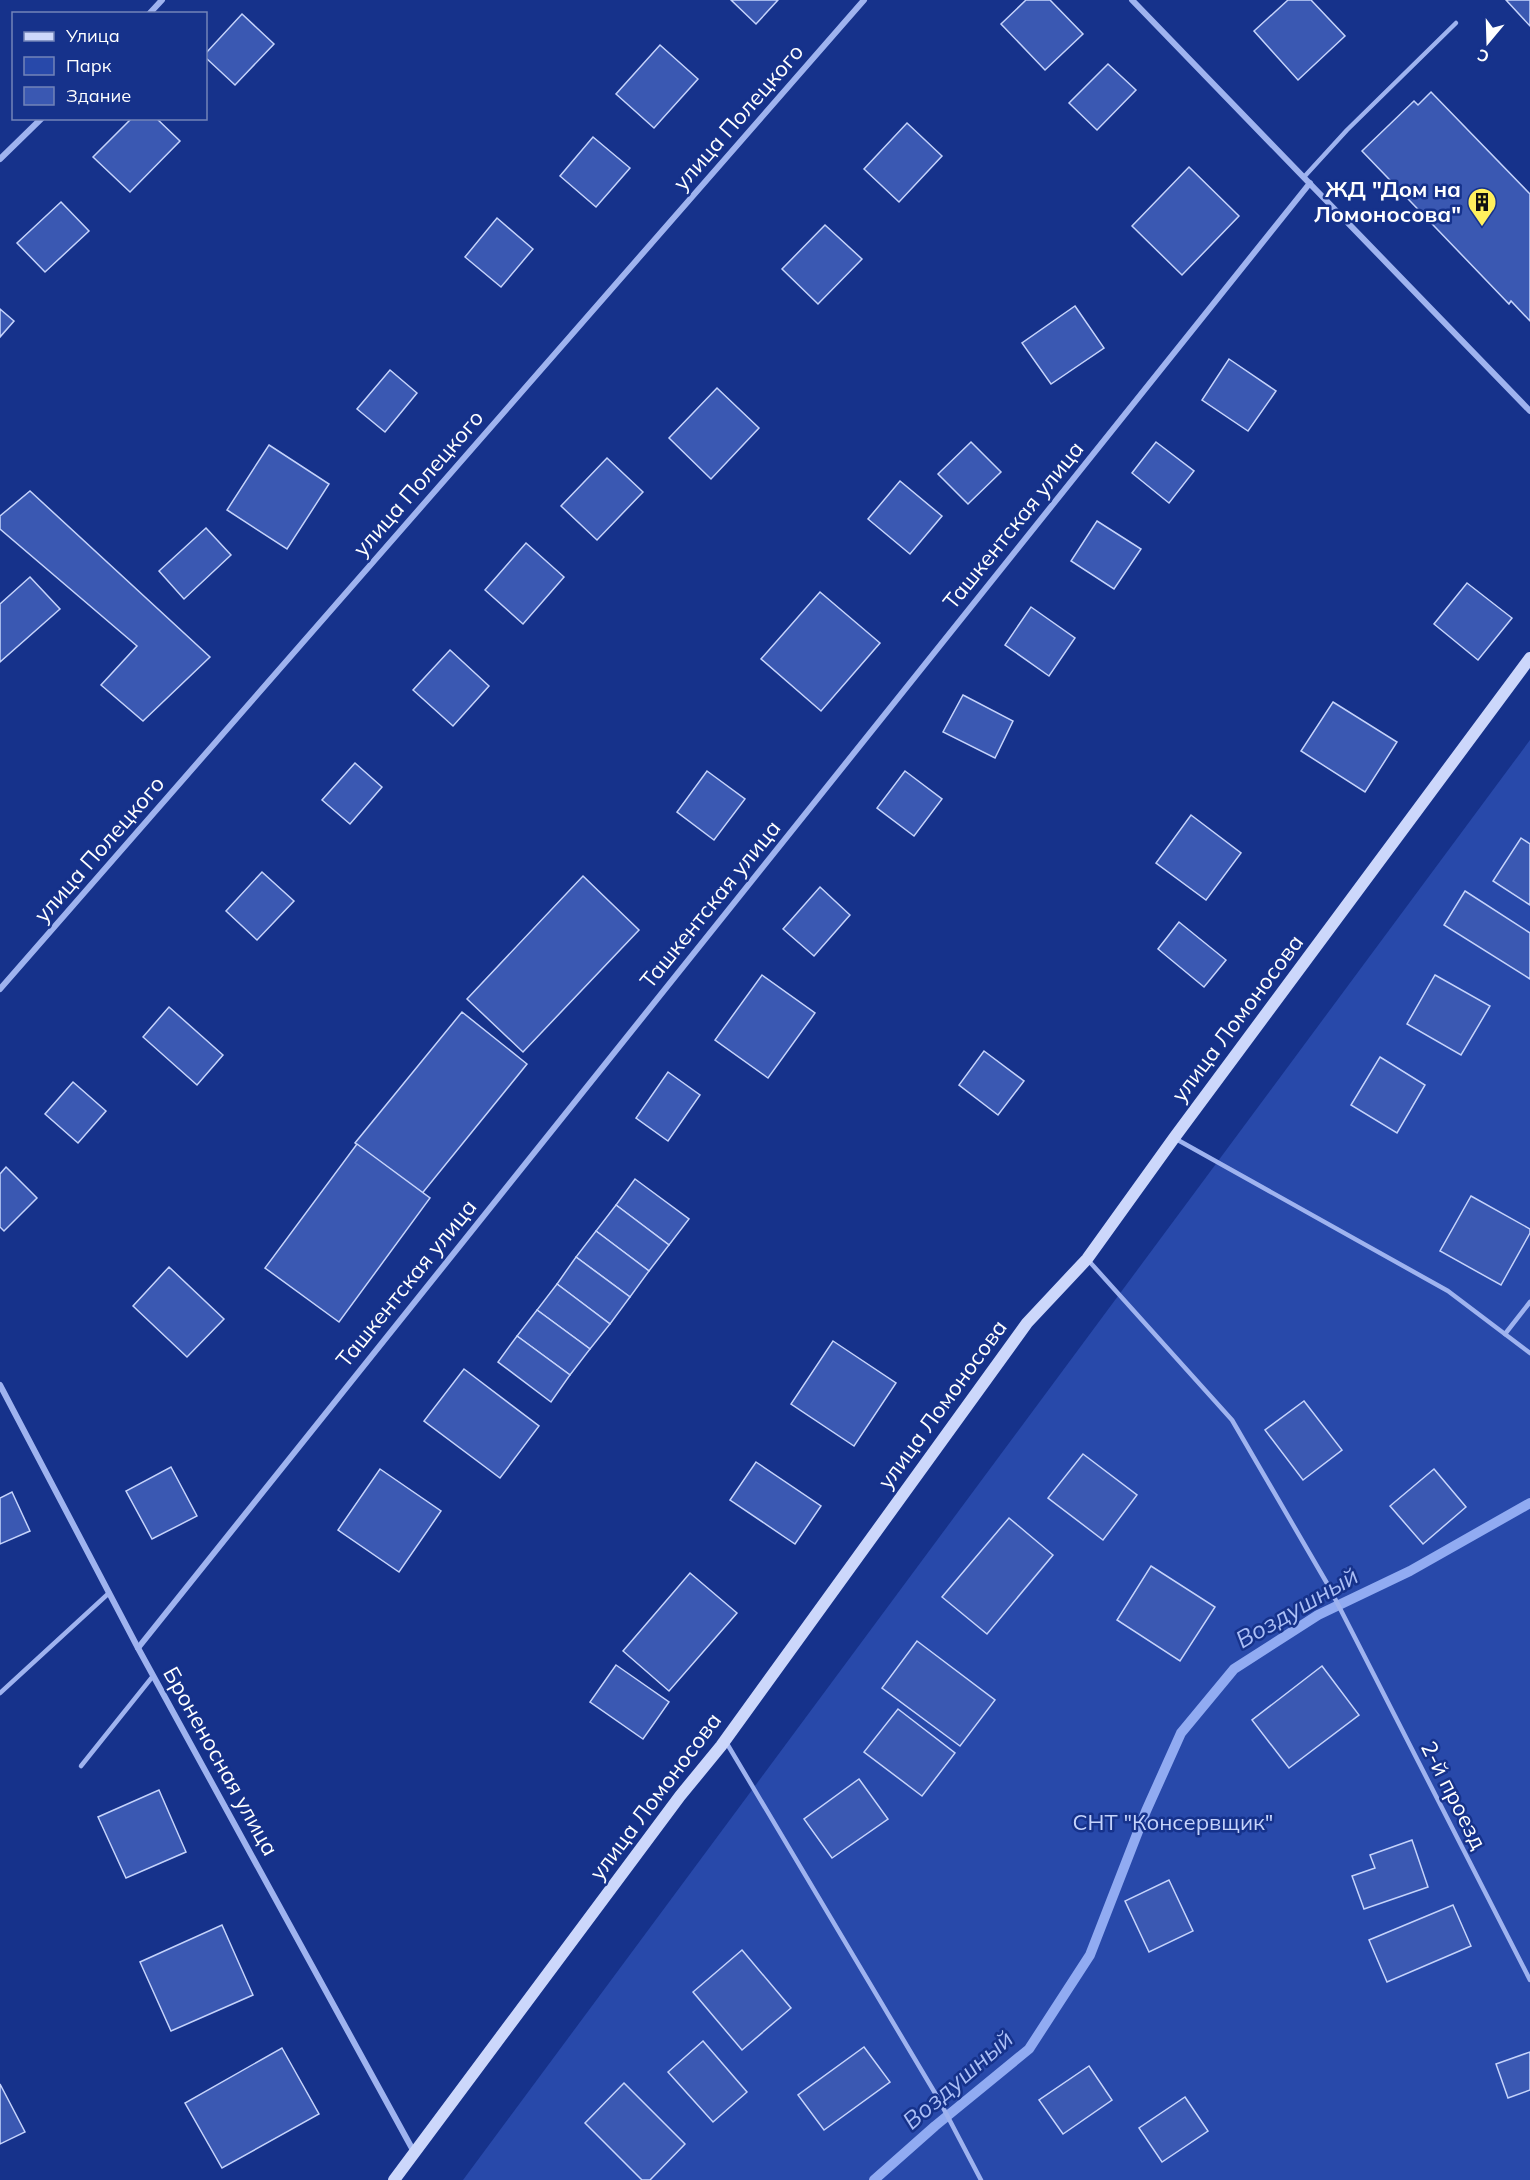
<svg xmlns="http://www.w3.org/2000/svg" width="1530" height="2180" viewBox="0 0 1530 2180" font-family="Mulish,sans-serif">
<rect width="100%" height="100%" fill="#16328b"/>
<path fill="#2849aa" d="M 1530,740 L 1530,2180 L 463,2180 Z"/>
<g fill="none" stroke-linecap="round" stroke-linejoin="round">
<path stroke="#91abf2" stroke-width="10" d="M 874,2180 L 935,2126 L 1029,2049 L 1090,1955 L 1146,1811 L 1181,1733 L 1234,1669 L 1318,1615 L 1410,1571 L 1530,1503"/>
</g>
<g fill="#3a58b2" stroke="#c5d3fb" stroke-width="1.5">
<path d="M 731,0 L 778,0 L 756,24 Z"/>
<path d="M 1026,0 L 1050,0 L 1083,34 L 1045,70 L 1001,24 Z"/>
<path d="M 1288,0 L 1311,0 L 1345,36 L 1298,80 L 1254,31 Z"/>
<path d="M 1506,0 L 1530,0 L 1530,26 Z"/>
<path d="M 242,14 L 274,44 L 235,85 L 206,58 L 206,53 Z"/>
<path d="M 660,45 L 698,79 L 654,128 L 616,94 Z"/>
<path d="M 1108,64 L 1136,90 L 1097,130 L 1069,103 Z"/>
<path d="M 1431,92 L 1530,194 L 1530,321 L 1511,301 L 1509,304 L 1362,151 L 1414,101 L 1418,105 Z"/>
<path d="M 132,118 L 156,118 L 180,141 L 130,192 L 93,157 Z"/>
<path d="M 907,123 L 942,156 L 899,202 L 864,169 Z"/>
<path d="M 593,137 L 630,168 L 596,207 L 560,176 Z"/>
<path d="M 1189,167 L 1239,216 L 1182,275 L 1132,226 Z"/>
<path d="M 61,202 L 89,231 L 45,272 L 17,243 Z"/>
<path d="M 497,218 L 533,249 L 501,287 L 465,257 Z"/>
<path d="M 825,225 L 862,259 L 818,304 L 782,269 Z"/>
<path d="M 1075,306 L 1104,348 L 1051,384 L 1022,343 Z"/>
<path d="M 0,309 L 14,321 L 0,337 Z"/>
<path d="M 1229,359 L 1276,391 L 1248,431 L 1202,400 Z"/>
<path d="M 390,370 L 417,393 L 385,432 L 357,409 Z"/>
<path d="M 717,388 L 759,428 L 711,479 L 669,438 Z"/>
<path d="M 971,442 L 1001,472 L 968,504 L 938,474 Z"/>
<path d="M 1156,442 L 1194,471 L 1169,503 L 1132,473 Z"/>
<path d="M 269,445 L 329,484 L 287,549 L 227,510 Z"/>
<path d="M 607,458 L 643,492 L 597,540 L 561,506 Z"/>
<path d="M 900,481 L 942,516 L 910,554 L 868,519 Z"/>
<path d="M 30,491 L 210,657 L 143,721 L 101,685 L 137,646 L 0,529 L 0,516 Z"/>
<path d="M 1097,521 L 1141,549 L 1114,589 L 1071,561 Z"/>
<path d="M 206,528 L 231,555 L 184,599 L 159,571 Z"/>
<path d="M 526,543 L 564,577 L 523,624 L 485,590 Z"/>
<path d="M 30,577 L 60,609 L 0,662 L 0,604 Z"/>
<path d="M 1467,583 L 1512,618 L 1478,660 L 1434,624 Z"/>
<path d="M 820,592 L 880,643 L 821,711 L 761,659 Z"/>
<path d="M 1031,607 L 1075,638 L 1049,676 L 1005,645 Z"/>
<path d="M 450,650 L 489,686 L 453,726 L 413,690 Z"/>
<path d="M 963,695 L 1013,721 L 995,758 L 943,732 Z"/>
<path d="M 1333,702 L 1397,742 L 1365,792 L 1301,751 Z"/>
<path d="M 355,763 L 382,787 L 350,824 L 322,800 Z"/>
<path d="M 707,771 L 745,799 L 714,840 L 677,812 Z"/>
<path d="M 905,771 L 942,799 L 914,836 L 877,808 Z"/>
<path d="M 1191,815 L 1241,853 L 1206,900 L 1156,863 Z"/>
<path d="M 1521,838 L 1530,844 L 1530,905 L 1493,881 Z"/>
<path d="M 262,872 L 294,901 L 257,940 L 226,911 Z"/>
<path d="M 583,876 L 639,930 L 523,1052 L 467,999 Z"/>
<path d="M 820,887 L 850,915 L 814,956 L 783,929 Z"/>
<path d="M 1465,891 L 1530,933 L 1530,979 L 1444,925 Z"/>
<path d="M 1179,922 L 1226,960 L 1204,987 L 1158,949 Z"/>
<path d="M 762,975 L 815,1013 L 768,1078 L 715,1040 Z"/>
<path d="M 1435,975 L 1490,1006 L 1461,1055 L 1407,1024 Z"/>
<path d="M 169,1007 L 223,1055 L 197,1085 L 143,1037 Z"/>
<path d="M 462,1012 L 527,1064 L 420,1196 L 355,1143 Z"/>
<path d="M 984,1051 L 1024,1081 L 998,1115 L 959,1085 Z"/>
<path d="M 1380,1057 L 1425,1085 L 1397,1133 L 1351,1105 Z"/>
<path d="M 668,1072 L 700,1095 L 668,1141 L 636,1118 Z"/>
<path d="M 73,1082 L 106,1111 L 78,1143 L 45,1114 Z"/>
<path d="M 357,1144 L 430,1198 L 339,1322 L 265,1268 Z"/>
<path d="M 6,1167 L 37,1198 L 4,1231 L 0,1227 L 0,1174 Z"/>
<path d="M 635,1179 L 689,1219 L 669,1245 L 616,1205 Z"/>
<path d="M 1471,1196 L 1530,1229 L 1530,1233 L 1501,1285 L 1440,1251 Z"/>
<path d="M 616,1205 L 669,1245 L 649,1271 L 596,1231 Z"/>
<path d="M 596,1231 L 649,1271 L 630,1297 L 576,1257 Z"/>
<path d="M 576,1257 L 630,1297 L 610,1324 L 557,1284 Z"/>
<path d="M 169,1267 L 224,1319 L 187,1357 L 133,1306 Z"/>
<path d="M 557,1284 L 610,1324 L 590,1349 L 537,1310 Z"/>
<path d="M 537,1310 L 590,1349 L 570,1375 L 517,1336 Z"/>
<path d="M 517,1336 L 570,1375 L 551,1402 L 498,1362 Z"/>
<path d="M 833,1341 L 896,1383 L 854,1446 L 791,1404 Z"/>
<path d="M 464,1369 L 539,1426 L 500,1478 L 424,1421 Z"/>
<path d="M 1304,1401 L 1342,1450 L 1303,1480 L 1265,1430 Z"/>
<path d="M 1083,1454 L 1137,1495 L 1103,1540 L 1048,1498 Z"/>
<path d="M 756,1462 L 821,1506 L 795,1544 L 730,1500 Z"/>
<path d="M 171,1467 L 197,1516 L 152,1539 L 126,1491 Z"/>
<path d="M 380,1469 L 441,1511 L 399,1572 L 338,1530 Z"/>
<path d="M 1434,1469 L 1466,1507 L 1423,1544 L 1390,1506 Z"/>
<path d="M 12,1492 L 30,1531 L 0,1544 L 0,1498 Z"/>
<path d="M 1009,1518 L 1053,1555 L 987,1634 L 942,1597 Z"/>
<path d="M 1151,1566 L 1215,1607 L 1180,1661 L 1117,1620 Z"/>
<path d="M 690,1573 L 737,1613 L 669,1691 L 623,1651 Z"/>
<path d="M 917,1641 L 995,1700 L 960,1746 L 882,1688 Z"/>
<path d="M 616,1665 L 669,1702 L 643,1739 L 590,1702 Z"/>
<path d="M 1322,1666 L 1359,1715 L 1289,1768 L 1252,1720 Z"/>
<path d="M 898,1709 L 955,1753 L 922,1796 L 864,1752 Z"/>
<path d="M 859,1779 L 888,1819 L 832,1858 L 804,1819 Z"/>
<path d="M 159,1790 L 186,1852 L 126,1878 L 98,1817 Z"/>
<path d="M 1412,1840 L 1428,1887 L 1364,1909 L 1352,1876 L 1375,1868 L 1370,1855 Z"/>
<path d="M 1169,1880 L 1193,1931 L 1149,1952 L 1125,1901 Z"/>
<path d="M 1453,1905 L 1471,1946 L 1387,1982 L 1369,1940 Z"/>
<path d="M 222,1925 L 253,1995 L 171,2031 L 140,1962 Z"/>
<path d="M 742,1950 L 791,2008 L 742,2050 L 693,1992 Z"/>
<path d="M 703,2041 L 747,2092 L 713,2122 L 668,2072 Z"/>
<path d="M 864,2047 L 890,2082 L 824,2130 L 798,2095 Z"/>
<path d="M 282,2048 L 319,2114 L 222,2168 L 185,2103 Z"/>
<path d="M 1530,2052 L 1530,2090 L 1508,2098 L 1496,2064 Z"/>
<path d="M 1089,2066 L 1112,2100 L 1063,2134 L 1039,2100 Z"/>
<path d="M 624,2083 L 685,2144 L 650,2180 L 642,2180 L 585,2123 Z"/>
<path d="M 0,2084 L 25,2132 L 0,2144 Z"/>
<path d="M 1185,2097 L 1208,2131 L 1162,2162 L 1139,2128 Z"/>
</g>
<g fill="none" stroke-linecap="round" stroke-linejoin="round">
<g stroke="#9fb3ef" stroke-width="4.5">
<path d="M 1304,177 L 1347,130 L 1456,23"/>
<path d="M 1176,1139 L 1448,1291 L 1530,1353"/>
<path d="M 1088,1260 L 1232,1420 L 1328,1585 L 1530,1980"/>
<path d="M 1505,1334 L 1530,1302"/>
<path d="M 0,1693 L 109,1593"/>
<path d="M 726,1742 L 938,2098 L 981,2180"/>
<path d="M 81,1766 L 153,1676"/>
</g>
<g stroke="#9fb3ef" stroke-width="6">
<path d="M 1132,0 L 1530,411"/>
<path d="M 149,14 L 162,0"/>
<path d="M 0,159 L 42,118"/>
<path d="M 0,989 L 864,0"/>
<path d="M 0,1385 L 138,1648 L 414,2152"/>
<path d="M 138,1648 L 1310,183"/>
</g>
<path stroke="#ccd7fb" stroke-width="12" d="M 394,2180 L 680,1796 L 721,1746 L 1027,1323 L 1087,1259 L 1174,1138 L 1530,658"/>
</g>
<defs>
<g id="building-pin" transform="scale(1.5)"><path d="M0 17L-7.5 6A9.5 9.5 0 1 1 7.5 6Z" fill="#fff05d" stroke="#16328b"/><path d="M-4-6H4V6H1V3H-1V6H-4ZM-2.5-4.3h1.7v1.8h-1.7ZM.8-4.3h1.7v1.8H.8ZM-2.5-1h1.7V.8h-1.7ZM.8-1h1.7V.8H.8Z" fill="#111"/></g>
</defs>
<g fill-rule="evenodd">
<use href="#building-pin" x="1482" y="202"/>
</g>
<g text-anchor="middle" stroke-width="5" stroke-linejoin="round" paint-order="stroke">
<g font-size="22" fill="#fff" stroke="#16328b">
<text transform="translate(738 117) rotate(-49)" y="8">улица Полецкого</text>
<text transform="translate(418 483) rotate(-49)" y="8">улица Полецкого</text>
<text transform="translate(1013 525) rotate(-51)" y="8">Ташкентская улица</text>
<text transform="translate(99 849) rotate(-49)" y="8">улица Полецкого</text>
<text transform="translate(710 904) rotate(-51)" y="8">Ташкентская улица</text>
<text transform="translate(1237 1018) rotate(-53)" y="8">улица Ломоносова</text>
<text transform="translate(406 1283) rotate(-51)" y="8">Ташкентская улица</text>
<text transform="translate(942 1404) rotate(-54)" y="8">улица Ломоносова</text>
<text transform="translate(221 1761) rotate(61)" y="8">Броненосная улица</text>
<text transform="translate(1454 1795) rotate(63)" y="8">2-й проезд</text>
<text transform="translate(655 1796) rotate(-53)" y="8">улица Ломоносова</text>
</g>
<g font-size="22" font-weight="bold" fill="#fff" stroke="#16328b" text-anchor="end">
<text x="1461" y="197">ЖД "Дом на<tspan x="1461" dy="25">Ломоносова"</tspan></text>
</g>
<g font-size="22" fill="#c5d3fb" stroke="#16328b">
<text x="1173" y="1830">СНТ "Консервщик"</text>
</g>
<g font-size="24" font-style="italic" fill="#aabef6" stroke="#16328b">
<text transform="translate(1297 1608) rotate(-30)" y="8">Воздушный</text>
<text transform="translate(958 2080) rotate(-41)" y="8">Воздушный</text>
</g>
</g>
<rect x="12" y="12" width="195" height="108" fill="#16328b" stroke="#7384b9" stroke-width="1.5"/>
<rect x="24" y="32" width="30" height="9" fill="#ccd7fb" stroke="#7384b9" stroke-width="1.5"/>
<text x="66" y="42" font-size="18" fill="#ffffff">Улица</text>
<rect x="24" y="57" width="30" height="18" fill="#2849aa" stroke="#7384b9" stroke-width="1.5"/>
<text x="66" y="72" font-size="18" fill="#ffffff">Парк</text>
<rect x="24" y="87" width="30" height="18" fill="#3a58b2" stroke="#7384b9" stroke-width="1.5"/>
<text x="66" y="102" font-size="18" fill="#ffffff">Здание</text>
<g transform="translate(1488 42) rotate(199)" stroke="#16328b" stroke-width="4.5" paint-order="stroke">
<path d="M0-4.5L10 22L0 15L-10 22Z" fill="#ffffff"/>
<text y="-9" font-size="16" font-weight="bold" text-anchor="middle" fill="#ffffff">С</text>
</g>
</svg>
